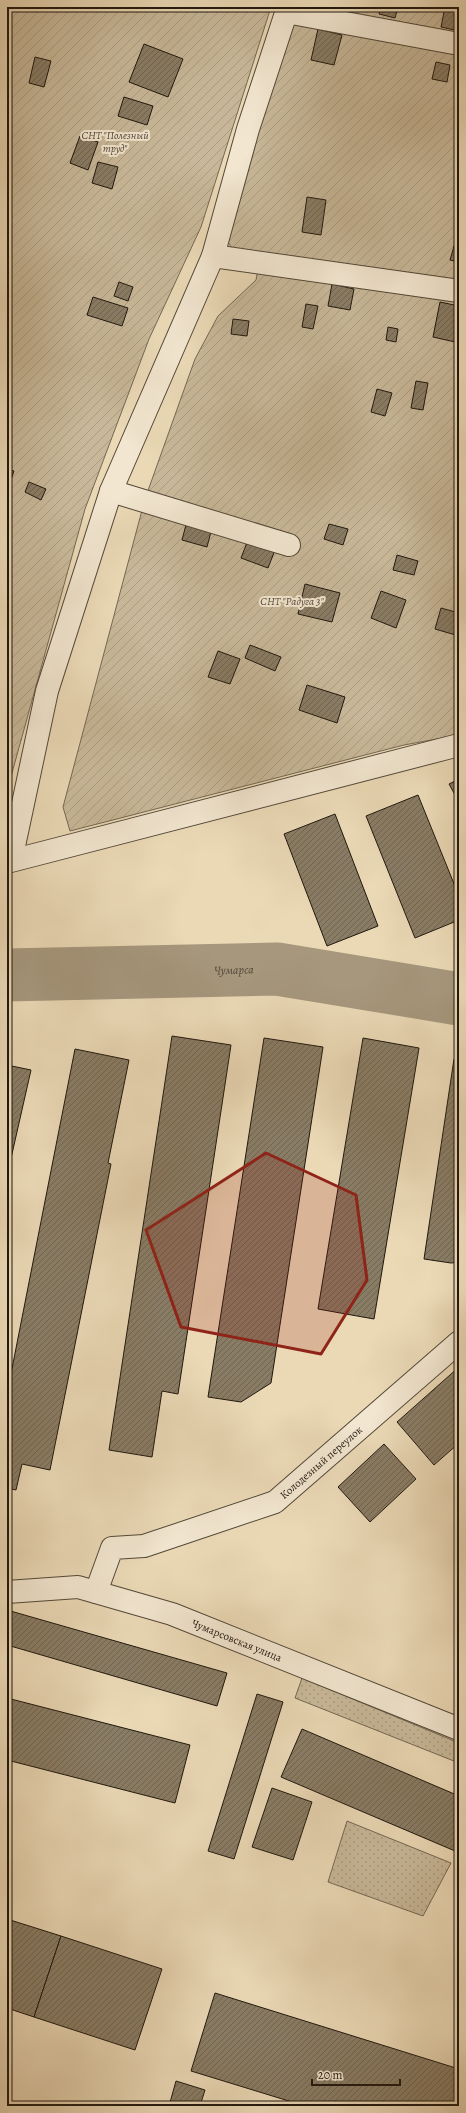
<svg xmlns="http://www.w3.org/2000/svg" width="466" height="2113" viewBox="0 0 466 2113" font-family="Alegreya,serif">
<defs>
<pattern id="grass-dots" width="8" height="8" patternUnits="userSpaceOnUse"><rect width="8" height="8" fill="#c8b899"/><path d="M2 2h.1M6 6h.1" fill="none" stroke="#ab9d83" stroke-width="1.8" stroke-linecap="round"/></pattern>
<pattern id="garden-furrows" width="10" height="10" patternUnits="userSpaceOnUse"><rect width="10" height="10" fill="#c8b899"/><path d="M-1 1l2-2M0 10L10 0M9 11l2-2" fill="none" stroke="#ab9d83"/></pattern>
<pattern id="building-hatch" width="6" height="6" patternUnits="userSpaceOnUse"><rect width="6" height="6" fill="#897c65"/><path d="M-1 1l2-2M0 6l6-6M5 7l2-2" fill="none" stroke="#6f6552"/></pattern>
</defs>
<rect width="100%" height="100%" fill="#ebd9b6"/>
<filter id="stains"><feTurbulence type="fractalNoise" baseFrequency=".005" numOctaves="4"/><feColorMatrix values="0 0 0 0 .2 0 0 0 0 .09 0 0 0 0 .02 0 0 0 .5 -.17"/></filter>
<radialGradient id="worn" r=".72"><stop offset=".6" stop-color="#630" stop-opacity="0"/><stop offset="1" stop-color="#630" stop-opacity=".3"/></radialGradient>
<g fill="url(#grass-dots)" stroke="#746854">
<path d="M 302,1678 L 459,1743 L 459,1763 L 295,1698 Z"/>
<path d="M 347,1821 L 451,1863 L 423,1916 L 328,1882 Z"/>
</g>
<g fill="url(#garden-furrows)" stroke="#746854">
<path d="M 7,7 L 271,7 L 201,227 L 149,339 L 85,509 L 7,791 Z"/>
<path d="M 308,7 L 459,7 L 459,735 L 404,745 L 70,831 L 63,807 L 145,499 L 195,359 L 218,316 L 256,280 L 261,253 L 233,250 L 225,237 L 290,27 L 295,24 Z"/>
</g>
<g fill="none" stroke-linecap="round" stroke-linejoin="round">
<path stroke="#a6977d" stroke-width="53" id="s1" d="M 7,975 L 277,969 L 459,999"/>
</g>
<g fill="url(#building-hatch)" stroke="#1f170e">
<path d="M 381,7 L 398,7 L 395,18 L 379,14 Z"/>
<path d="M 445,7 L 459,7 L 459,31 L 441,27 Z"/>
<path d="M 318,29 L 342,35 L 334,65 L 311,60 Z"/>
<path d="M 144,44 L 183,59 L 168,97 L 129,82 Z"/>
<path d="M 35,57 L 51,61 L 44,87 L 29,83 Z"/>
<path d="M 436,62 L 450,65 L 447,82 L 432,79 Z"/>
<path d="M 124,97 L 153,106 L 147,125 L 118,116 Z"/>
<path d="M 80,136 L 98,142 L 88,170 L 70,163 Z"/>
<path d="M 98,162 L 118,167 L 112,189 L 92,183 Z"/>
<path d="M 307,197 L 326,200 L 321,235 L 302,232 Z"/>
<path d="M 455,243 L 459,244 L 459,262 L 450,260 Z"/>
<path d="M 119,282 L 133,287 L 128,301 L 114,296 Z"/>
<path d="M 332,284 L 354,289 L 350,310 L 328,306 Z"/>
<path d="M 93,297 L 128,308 L 122,326 L 87,315 Z"/>
<path d="M 440,302 L 459,306 L 459,323 L 455,342 L 433,337 Z"/>
<path d="M 306,304 L 318,306 L 313,329 L 302,327 Z"/>
<path d="M 233,319 L 249,321 L 247,336 L 231,334 Z"/>
<path d="M 388,327 L 398,329 L 396,342 L 386,340 Z"/>
<path d="M 416,381 L 428,383 L 423,410 L 411,408 Z"/>
<path d="M 377,389 L 392,393 L 385,416 L 371,412 Z"/>
<path d="M 7,469 L 14,471 L 7,491 Z"/>
<path d="M 29,482 L 46,489 L 41,500 L 25,492 Z"/>
<path d="M 188,517 L 213,524 L 207,547 L 182,540 Z"/>
<path d="M 329,524 L 348,529 L 343,545 L 324,539 Z"/>
<path d="M 248,540 L 275,550 L 268,568 L 241,558 Z"/>
<path d="M 397,555 L 418,561 L 414,575 L 393,570 Z"/>
<path d="M 305,584 L 340,593 L 332,622 L 298,614 Z"/>
<path d="M 381,591 L 406,600 L 396,628 L 371,618 Z"/>
<path d="M 441,608 L 459,613 L 459,636 L 435,629 Z"/>
<path d="M 250,645 L 281,657 L 275,671 L 245,658 Z"/>
<path d="M 218,651 L 240,659 L 230,684 L 208,677 Z"/>
<path d="M 307,685 L 345,697 L 337,723 L 299,710 Z"/>
<path d="M 459,779 L 459,802 L 449,784 Z"/>
<path d="M 418,795 L 459,896 L 459,920 L 415,938 L 366,816 Z"/>
<path d="M 335,814 L 378,926 L 327,946 L 284,834 Z"/>
<path d="M 172,1036 L 231,1045 L 178,1394 L 162,1391 L 152,1457 L 109,1450 Z"/>
<path d="M 264,1038 L 323,1047 L 271,1383 L 241,1402 L 208,1397 Z"/>
<path d="M 363,1038 L 419,1048 L 374,1319 L 318,1309 Z"/>
<path d="M 75,1049 L 129,1060 L 108,1163 L 111,1164 L 50,1470 L 22,1464 L 16,1490 L 7,1488 L 7,1394 Z"/>
<path d="M 454,1059 L 459,1059 L 459,1262 L 451,1263 L 424,1259 Z"/>
<path d="M 7,1065 L 31,1070 L 7,1176 Z"/>
<path d="M 459,1367 L 459,1443 L 434,1465 L 397,1422 Z"/>
<path d="M 384,1444 L 416,1479 L 370,1522 L 338,1487 Z"/>
<path d="M 7,1610 L 227,1673 L 217,1706 L 7,1645 Z"/>
<path d="M 257,1694 L 283,1702 L 234,1859 L 208,1851 Z"/>
<path d="M 7,1698 L 190,1745 L 175,1803 L 7,1760 Z"/>
<path d="M 302,1729 L 459,1796 L 459,1842 L 455,1851 L 281,1777 Z"/>
<path d="M 272,1788 L 312,1802 L 293,1860 L 252,1847 Z"/>
<path d="M 7,1919 L 61,1936 L 34,2017 L 7,2008 Z"/>
<path d="M 61,1936 L 162,1969 L 135,2050 L 34,2017 Z"/>
<path d="M 215,1993 L 459,2069 L 459,2106 L 305,2106 L 191,2071 Z"/>
<path d="M 176,2081 L 205,2090 L 200,2106 L 169,2106 Z"/>
</g>
<g fill="none" stroke-linecap="round" stroke-linejoin="round">
<g stroke="#524838" stroke-width="24">
<g id="minor">
<path d="M 286,12 L 459,44"/>
<path d="M 213,256 L 459,291"/>
<path d="M 111,491 L 289,545"/>
<path d="M 11,860 L 47,691 L 111,491 L 213,256 L 248,129 L 288,7"/>
<path d="M 7,862 L 459,745"/>
<path id="s2" d="M 7,1592 L 78,1587 L 172,1614 L 459,1729"/>
<path id="s3" d="M 96,1592 L 112,1548 L 144,1546 L 275,1502 L 459,1342"/>
</g>
</g>
<use href="#minor" stroke="#f2e6d0" stroke-width="22"/>
</g>
<path fill="#8f2418" fill-opacity="0.2" stroke="#8f2418" stroke-width="3" stroke-linejoin="round" d="M 266,1153 L 356,1195 L 367,1280 L 321,1354 L 181,1327 L 146,1230 Z"/>
<g text-anchor="middle" stroke-width="4" stroke-linejoin="round" paint-order="stroke">
<g font-size="11" font-style="italic" fill="#524738" stroke="#f2e6d0">
<text x="115" y="139">СНТ "Полезный<tspan x="115" dy="13">труд"</tspan></text>
<text x="292" y="605">СНТ "Радуга 3"</text>
</g>
<g font-size="11" fill="#1f170e" stroke="#f2e6d0">
<text dy="4" stroke="none"><textPath href="#s3" startOffset="278">Колодезный переулок</textPath></text>
<text dy="4" stroke="none"><textPath href="#s2" startOffset="239">Чумарсовская улица</textPath></text>
</g>
<g font-size="12" font-style="italic" fill="#554a3a" stroke="#f2e6d0">
<text dy="4" stroke="none"><textPath href="#s1" startOffset="227">Чумарса</textPath></text>
</g>
</g>
<rect width="466" height="2113" fill="none" stroke="#ebd9b6" stroke-width="24"/>
<rect x="8" y="8" width="450" height="2097" fill="none" stroke="#1f170e" stroke-width="2"/>
<rect x="12" y="12" width="442" height="2089" fill="none" stroke="#1f170e"/>
<path d="M312 2079v6h88v-6" fill="none" stroke="#1f170e" stroke-width="2"/>
<text x="318" y="2079" font-size="12" fill="#1f170e" stroke="#f2e6d0" stroke-width="3" paint-order="stroke">20 m</text>
<rect width="100%" height="100%" filter="url(#stains)"/>
<rect width="100%" height="100%" fill="url(#worn)"/>
</svg>
